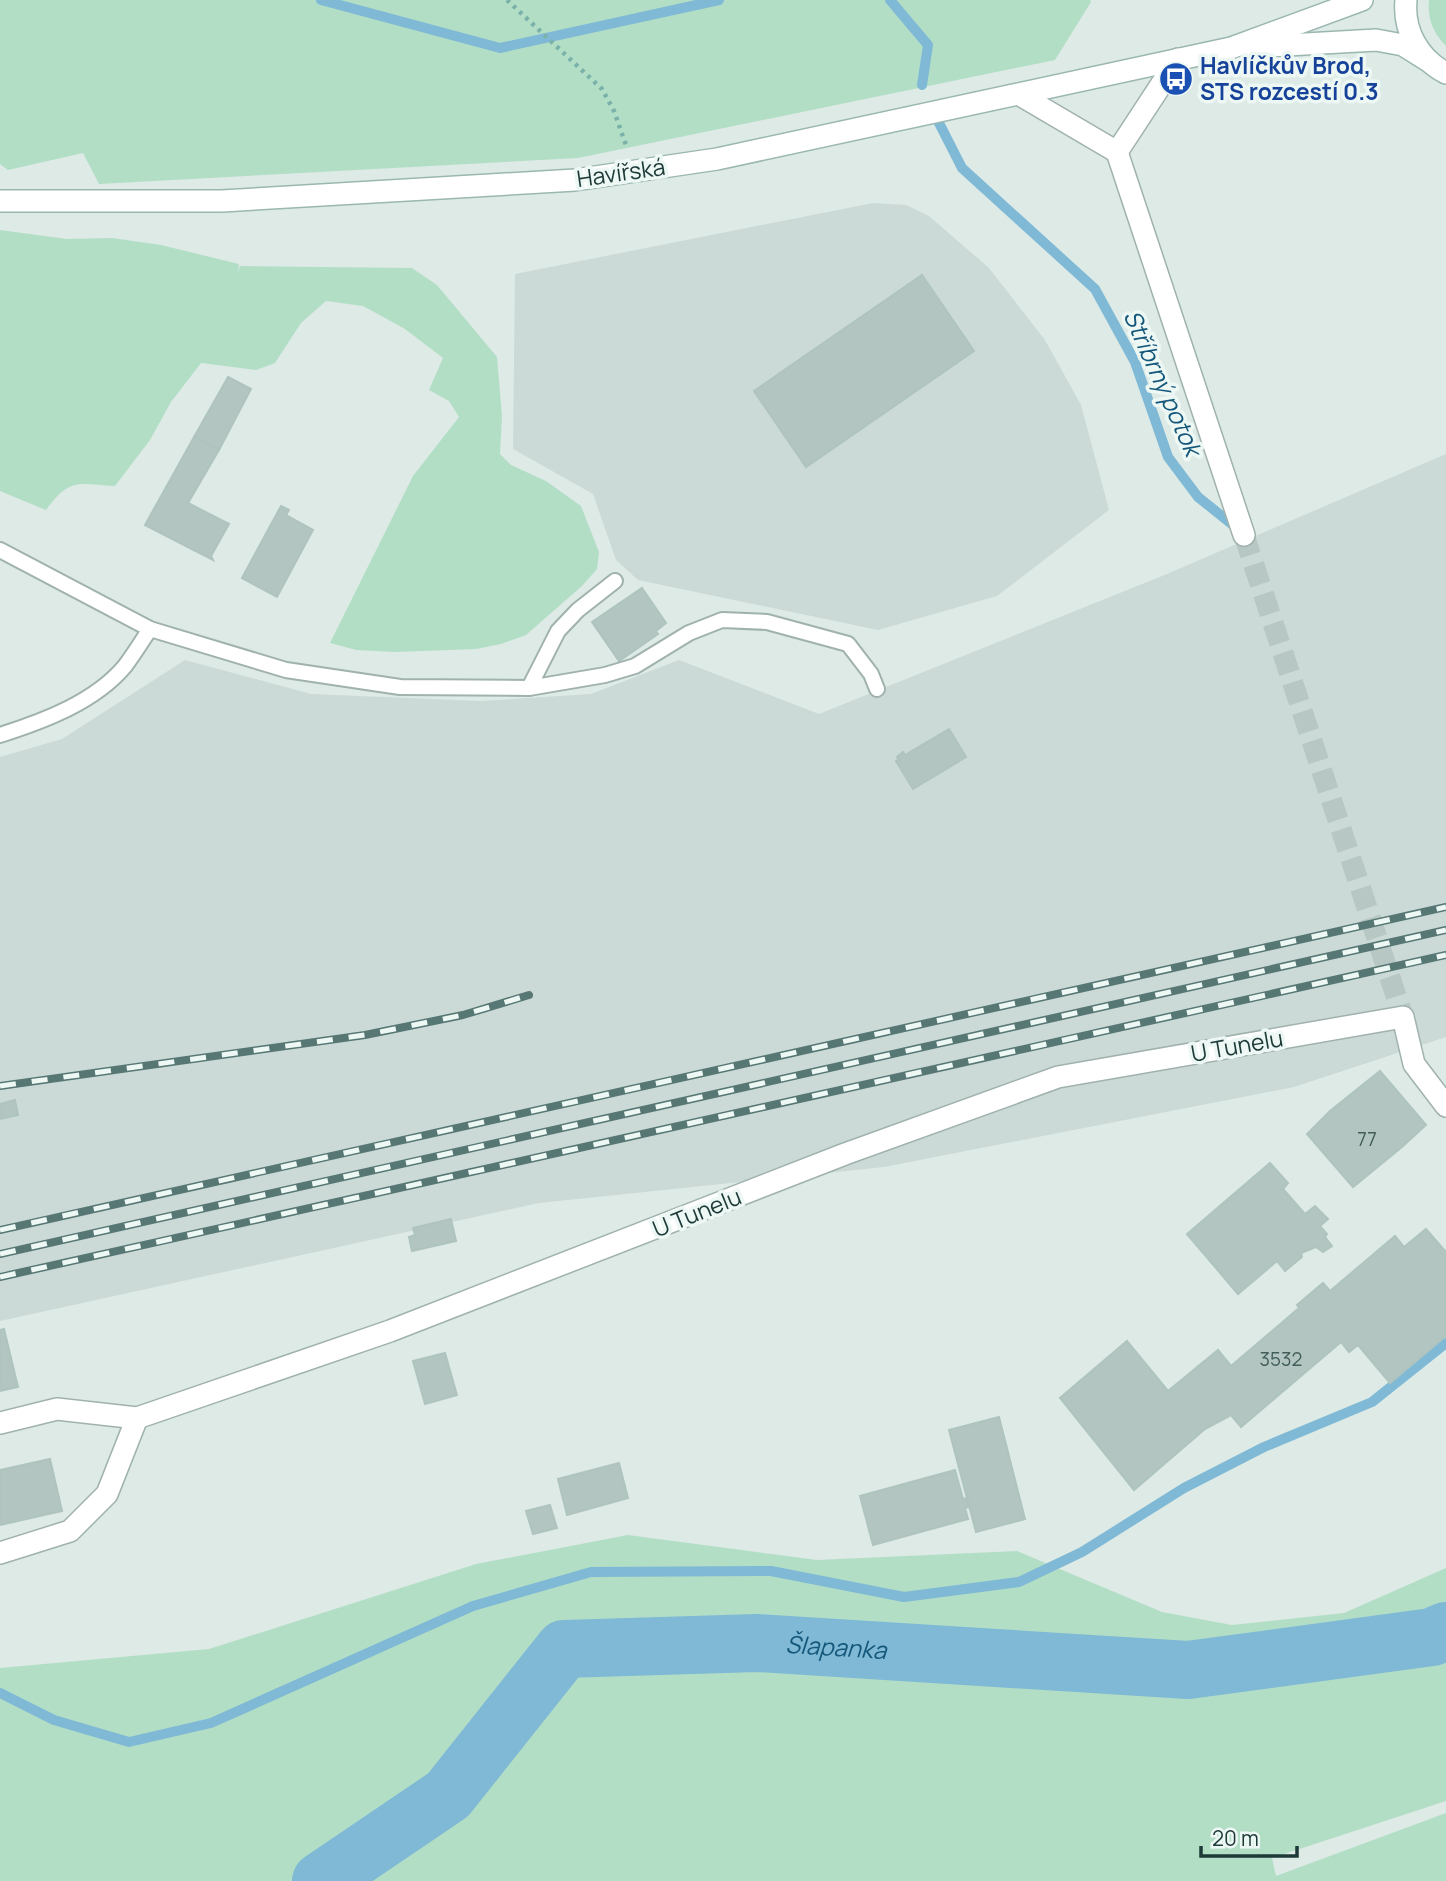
<svg xmlns="http://www.w3.org/2000/svg" width="1446" height="1881" viewBox="0 0 1446 1881" font-family="Manrope,sans-serif">
<rect width="100%" height="100%" fill="#ddeae6"/>
<g fill="#cbdad6">
<path d="M 873,203 L 906,205 L 929,216 L 989,268 L 1045,340 L 1081,405 L 1109,510 L 997,596 L 878,630 L 638,580 L 616,560 L 593,494 L 513,449 L 515,274 Z"/>
<path d="M 1446,454 L 1446,1037 L 1294,1087 L 884,1167 L 539,1203 L 0,1321 L 0,757 L 62,739 L 185,660 L 311,694 L 481,701 L 591,694 L 679,660 L 819,714 L 1167,574 Z"/>
</g>
<g fill="#b3dec6">
<path d="M 0,0 L 1090,0 L 1091,2 L 1055,60 L 578,158 L 99,184 L 83,153 L 8,170 L 0,164 Z"/>
<path d="M 1429,0 L 1446,0 L 1446,46 C 1433,33 1427,18 1429,0 Z"/>
<path d="M 0,230 L 67,239 L 112,238 L 161,245 L 239,264 L 238,272 L 240,266 L 412,268 L 437,285 L 497,357 L 502,416 L 500,454 L 511,465 L 546,481 L 581,506 L 599,552 L 597,569 L 582,586 L 526,635 L 501,644 L 476,649 L 396,652 L 356,650 L 330,643 L 413,476 L 459,417 L 449,401 L 429,390 L 443,358 L 405,329 L 363,306 L 326,301 L 301,323 L 275,363 L 256,370 L 201,363 L 171,402 L 150,440 L 115,486 C 78,484 70,477 46,510 L 0,491 Z"/>
<path d="M 628,1535 L 817,1560 L 1017,1551 L 1162,1612 L 1232,1625 L 1344,1613 L 1446,1568 L 1446,1801 L 1272,1858 L 1276,1876 L 1446,1813 L 1446,1881 L 0,1881 L 0,1668 L 209,1649 L 476,1564 Z"/>
</g>
<g fill="none" stroke-linecap="round" stroke-linejoin="round">
<g stroke="#7fb9d5" stroke-width="10">
<path d="M 321,0 L 500,48 L 719,0"/>
<path d="M 890,0 L 928,45 L 922,85"/>
<path d="M 938,121 L 962,168 L 1095,289 L 1135,362 L 1168,457 L 1198,497 L 1238,529"/>
<path d="M 0,1693 L 54,1720 L 129,1742 L 211,1723 L 473,1606 L 591,1572 L 771,1571 L 904,1597 L 1019,1582 L 1082,1552 L 1184,1488 L 1264,1447 L 1372,1402 L 1446,1343"/>
</g>
<path stroke="#7fb9d5" stroke-width="58" id="s1" d="M 321,1881 L 448,1795 L 564,1649 L 757,1643 L 1188,1670 L 1432,1637 L 1446,1631"/>
</g>
<g fill="#b2c5c0" stroke="#afc4bf" stroke-width="2">
<path d="M 922,275 L 974,351 L 806,467 L 754,391 Z"/>
<path d="M 228,377 L 251,389 L 219,450 L 194,437 Z"/>
<path d="M 194,437 L 219,450 L 188,503 L 229,524 L 211,556 L 213,560 L 145,525 Z"/>
<path d="M 281,506 L 289,510 L 286,515 L 313,530 L 277,597 L 242,578 Z"/>
<path d="M 642,588 L 666,623 L 656,631 L 658,634 L 619,661 L 592,622 Z"/>
<path d="M 949,729 L 966,757 L 913,789 L 896,761 L 899,759 L 897,757 L 903,752 L 905,755 Z"/>
<path d="M 1380,1071 L 1426,1125 L 1402,1147 L 1353,1187 L 1307,1134 L 1330,1111 Z"/>
<path d="M 15,1100 L 18,1115 L 0,1119 L 0,1104 Z"/>
<path d="M 1270,1163 L 1288,1183 L 1283,1189 L 1305,1214 L 1315,1206 L 1328,1219 L 1320,1226 L 1327,1234 L 1325,1237 L 1332,1246 L 1323,1252 L 1316,1247 L 1301,1253 L 1302,1257 L 1285,1271 L 1277,1261 L 1238,1294 L 1187,1234 Z"/>
<path d="M 451,1219 L 456,1241 L 412,1251 L 409,1237 L 415,1235 L 413,1228 Z"/>
<path d="M 1426,1229 L 1446,1252 L 1446,1336 L 1390,1383 L 1358,1345 L 1349,1352 L 1341,1342 L 1241,1427 L 1231,1415 L 1205,1429 L 1134,1490 L 1060,1398 L 1127,1341 L 1168,1391 L 1218,1350 L 1231,1366 L 1299,1308 L 1297,1305 L 1323,1283 L 1330,1291 L 1395,1236 L 1404,1247 Z"/>
<path d="M 4,1329 L 18,1387 L 0,1391 L 0,1330 Z"/>
<path d="M 445,1353 L 457,1395 L 425,1404 L 413,1361 Z"/>
<path d="M 999,1417 L 1025,1519 L 976,1532 L 949,1430 Z"/>
<path d="M 50,1459 L 62,1511 L 0,1525 L 0,1470 Z"/>
<path d="M 619,1463 L 628,1498 L 567,1515 L 558,1479 Z"/>
<path d="M 955,1470 L 963,1499 L 967,1498 L 969,1507 L 965,1508 L 968,1519 L 873,1545 L 860,1496 Z"/>
<path d="M 550,1505 L 557,1528 L 533,1534 L 526,1511 Z"/>
</g>
<g fill="none" stroke-linecap="round" stroke-linejoin="round">
<path stroke="#b7c7c3" stroke-width="21" stroke-dasharray="21 10" stroke-linecap="butt" d="M 1244,535 L 1403,1017"/>
<g stroke="#a0b2ae" stroke-width="18">
<g id="lane">
<path d="M 0,550 L 150,629 L 286,670 L 400,687 L 529,688 L 605,675 L 635,666 L 689,633 L 722,620 L 767,622 L 848,644 L 871,674 L 877,689"/>
<path d="M 529,688 L 558,631 L 578,610 L 615,581"/>
<path d="M 0,735 C 44,721 95,702 125,666 C 134,654 142,641 150,629"/>
</g>
</g>
<g stroke="#a0b2ae" stroke-width="24">
<g id="street">
<path d="M 1020,95 L 1117,152 L 1244,535"/>
<path d="M 1117,152 L 1178,59"/>
<path d="M 0,1423 L 57,1409 L 137,1418 L 390,1331 L 845,1154 L 1058,1077 L 1403,1017 L 1414,1064 L 1446,1106"/>
<path d="M 0,1553 L 70,1531 L 107,1494 L 137,1418"/>
</g>
</g>
<g stroke="#9bb7b1" stroke-width="24">
<g id="secondary">
<path d="M 1406,0 C 1403,31 1419,59 1446,73"/>
<path d="M 1254,47 L 1376,40 L 1403,45 L 1427,60"/>
<path d="M 0,201 L 222,201 L 575,180 L 717,159 L 1231,48 L 1362,0"/>
</g>
</g>
<path stroke="#7ab1a9" stroke-width="4.5" stroke-dasharray="3.5 5" stroke-linecap="butt" d="M 507,0 L 602,89 L 614,111 L 627,148"/>
<use href="#lane" stroke="#fff" stroke-width="14"/>
<use href="#street" stroke="#fff" stroke-width="21"/>
<use href="#secondary" stroke="#fff" stroke-width="21"/>
<g stroke="#577774" stroke-width="8">
<g id="rail">
<path d="M 0,1086 L 365,1035 L 463,1015 L 529,995"/>
<path d="M 0,1230 L 1446,907"/>
<path d="M 0,1254 L 1446,930"/>
<path d="M 0,1277 L 1446,955"/>
</g>
</g>
<use href="#rail" stroke="#edf7f4" stroke-width="5" stroke-dasharray="16" stroke-linecap="butt"/>
</g>
<defs>
<g id="bus-disc" transform="scale(1.75)"><circle r="9.5" fill="#1a4fb4" stroke="#edf7f4"/><path d="M-5-6H5V4H4V6H2V4H-2V6H-4V4H-5ZM-3.5-4V0h7V-4ZM-3.5 1.2v1.5H-2V1.2ZM2 1.2v1.5H3.5V1.2Z" fill="#fff"/></g>
</defs>
<g fill-rule="evenodd">
<use href="#bus-disc" x="1176" y="79"/>
</g>
<g text-anchor="middle" stroke-width="7" stroke-linejoin="round" paint-order="stroke">
<g font-size="19" fill="#425d5a">
<text x="1367" y="1146">77</text>
<text x="1281" y="1366">3532</text>
</g>
<g font-size="23" font-weight="bold" fill="#164399" stroke="#edf7f4" text-anchor="start">
<text x="1200" y="74">Havlíčkův Brod,<tspan x="1200" dy="26">STS rozcestí 0.3</tspan></text>
</g>
<g font-size="23" fill="#1d3a38" stroke="#edf7f4">
<text transform="translate(621 173) rotate(-8)" y="8">Havířská</text>
<text transform="translate(1237 1046) rotate(-10)" y="8">U Tunelu</text>
<text transform="translate(697 1213) rotate(-22)" y="8">U Tunelu</text>
</g>
<g font-size="24" font-style="italic" fill="#14577a" stroke="#edf7f4">
<text transform="translate(1162 383) rotate(66)" y="8">Stříbrný potok</text>
<text dy="8" stroke="none"><textPath href="#s1" startOffset="612">Šlapanka</textPath></text>
</g>
</g>
<path d="M1201 1846v10h96v-10" fill="none" stroke="#1d3a38" stroke-width="3.5"/>
<text x="1212" y="1846" font-size="21" fill="#1d3a38" stroke="#edf7f4" stroke-width="5" paint-order="stroke">20 m</text>
</svg>
